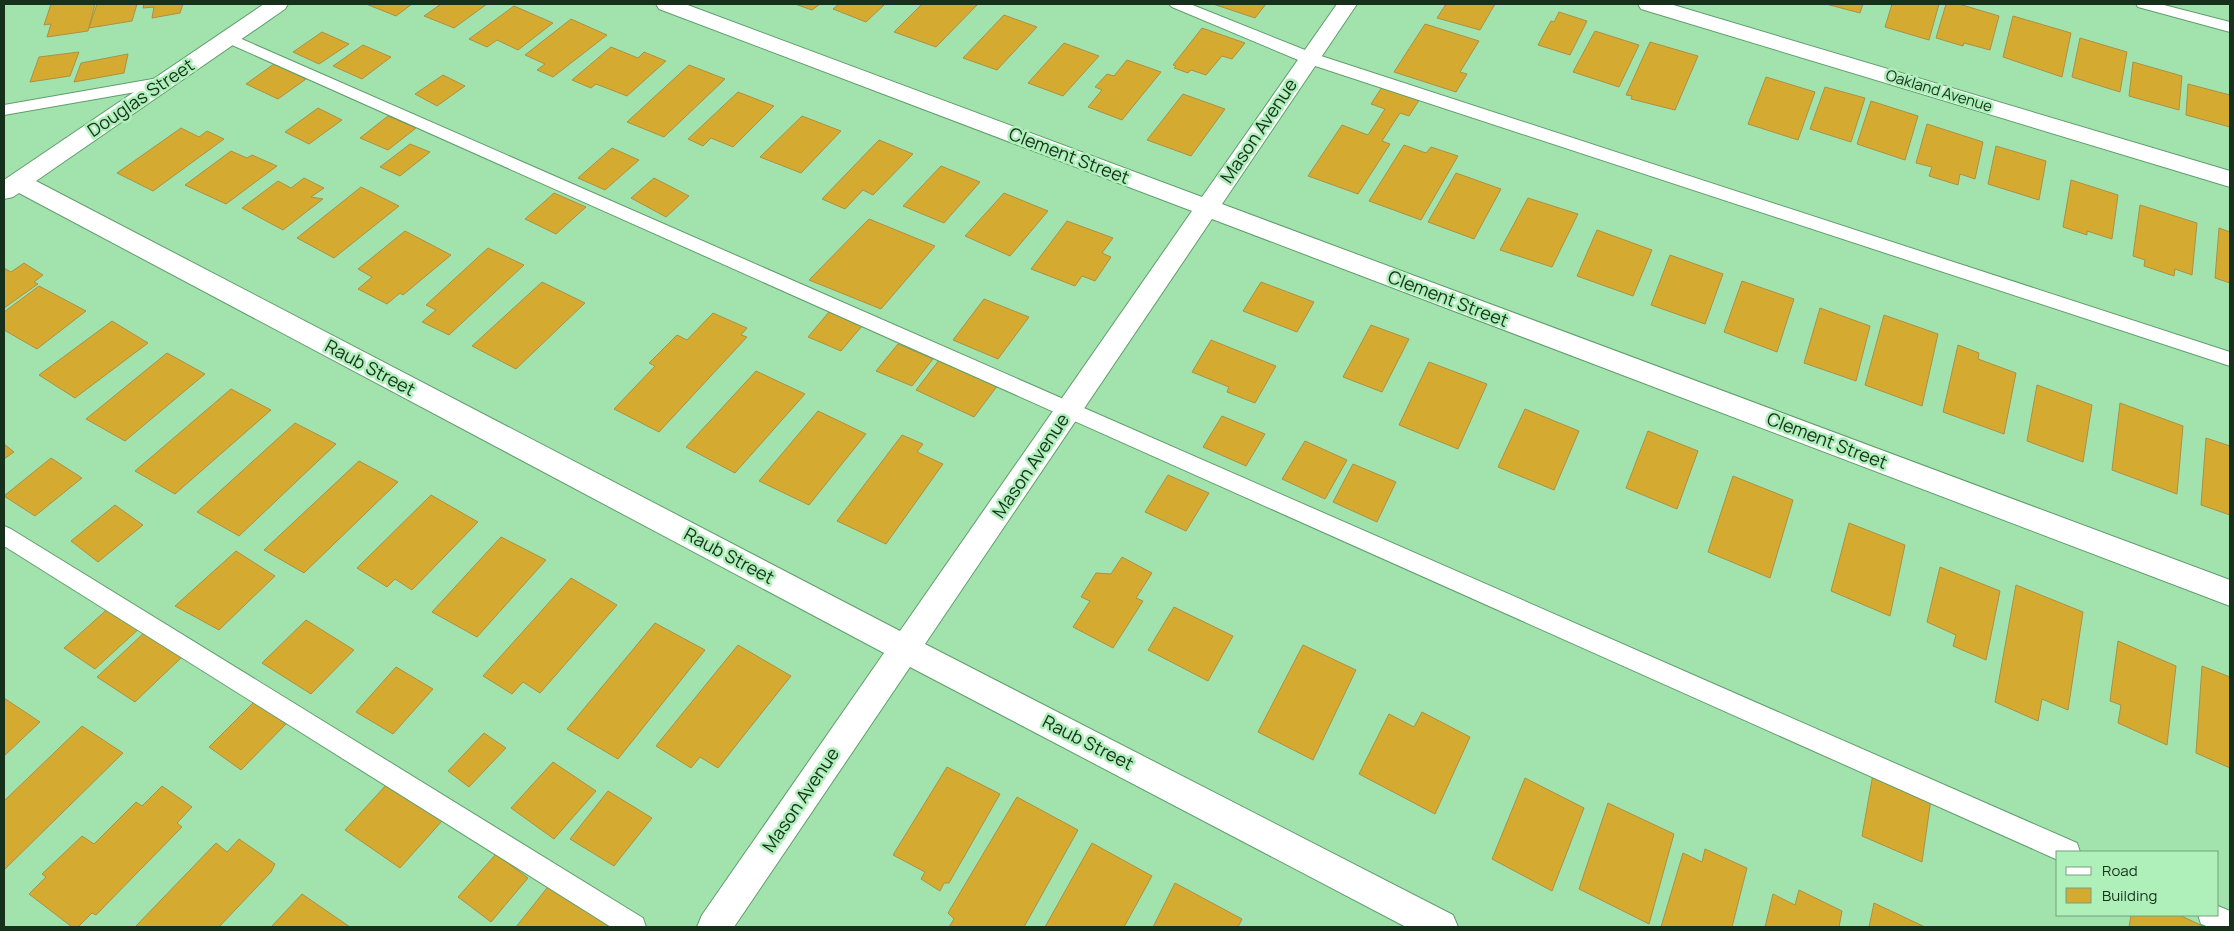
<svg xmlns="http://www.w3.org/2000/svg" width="2234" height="931" viewBox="0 0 2234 931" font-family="Manrope,sans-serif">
<rect width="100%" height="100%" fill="#a2e3ad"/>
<g fill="#d4ab30" stroke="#ab9045">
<path d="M 51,4 L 95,4 L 88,31 L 47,37 L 51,24 L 44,25 Z"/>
<path d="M 97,4 L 137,4 L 132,21 L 89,28 Z"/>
<path d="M 144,4 L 183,4 L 180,13 L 152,18 L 154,7 L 143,8 Z"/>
<path d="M 366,4 L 412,4 L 396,16 Z"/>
<path d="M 441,4 L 487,4 L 454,28 L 424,16 Z"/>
<path d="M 795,4 L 820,4 L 812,10 Z"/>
<path d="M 839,4 L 885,4 L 866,22 L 833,9 Z"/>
<path d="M 922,4 L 978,4 L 936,47 L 894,32 Z"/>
<path d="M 1213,4 L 1266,4 L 1255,18 Z"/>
<path d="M 1446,4 L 1495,4 L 1480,30 L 1437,18 Z"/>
<path d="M 1826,4 L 1863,4 L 1860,13 Z"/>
<path d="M 1892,4 L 1939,4 L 1929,40 L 1885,27 Z"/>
<path d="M 1946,4 L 1959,4 L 1999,16 L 1990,50 L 1964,43 L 1963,46 L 1936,38 Z"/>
<path d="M 514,6 L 553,23 L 518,50 L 497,40 L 487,47 L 469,39 Z"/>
<path d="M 1559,12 L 1587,21 L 1570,55 L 1538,45 L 1551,21 L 1554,22 Z"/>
<path d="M 1004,15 L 1037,27 L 997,70 L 963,58 Z"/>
<path d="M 2013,16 L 2071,33 L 2062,77 L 2003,57 Z"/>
<path d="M 571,19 L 607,35 L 553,77 L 537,70 L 545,64 L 525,55 Z"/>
<path d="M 1425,24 L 1479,41 L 1460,72 L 1467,74 L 1456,92 L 1394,72 Z"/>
<path d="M 1202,28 L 1245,43 L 1232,59 L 1222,56 L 1206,75 L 1191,70 L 1188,73 L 1174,68 L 1176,66 L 1173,65 Z"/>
<path d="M 1595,31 L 1639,45 L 1619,87 L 1573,72 Z"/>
<path d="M 322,32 L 349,44 L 319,64 L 293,52 Z"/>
<path d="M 2080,38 L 2127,52 L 2120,92 L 2072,77 Z"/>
<path d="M 1650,42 L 1698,56 L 1675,110 L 1631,99 L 1632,96 L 1626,95 Z"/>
<path d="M 1064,43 L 1099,56 L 1063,96 L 1028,83 Z"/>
<path d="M 363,45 L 391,57 L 362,79 L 333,66 Z"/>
<path d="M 611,47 L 638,58 L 644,52 L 666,61 L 627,96 L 596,84 L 591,88 L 572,80 Z"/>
<path d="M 79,52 L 70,76 L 30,82 L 39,57 Z"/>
<path d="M 128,54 L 124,73 L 74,82 L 81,63 Z"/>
<path d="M 1127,60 L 1161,72 L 1122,120 L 1088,107 L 1102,90 L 1095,87 L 1107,74 L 1114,76 Z"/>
<path d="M 2133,62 L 2182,76 L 2179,110 L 2129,96 Z"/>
<path d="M 274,64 L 306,79 L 278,99 L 246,84 Z"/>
<path d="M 689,65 L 725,79 L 664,137 L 627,122 Z"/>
<path d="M 443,75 L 465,86 L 437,106 L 415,94 Z"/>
<path d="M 1766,77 L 1815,92 L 1798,140 L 1748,124 Z"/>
<path d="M 1384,84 L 1421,97 L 1409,116 L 1400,113 L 1382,141 L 1390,144 L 1358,194 L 1308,176 L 1342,125 L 1368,135 L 1385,109 L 1371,104 Z"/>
<path d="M 2188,84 L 2230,95 L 2230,127 L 2186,115 Z"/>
<path d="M 1825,87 L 1865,98 L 1851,142 L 1810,129 Z"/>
<path d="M 738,92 L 774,106 L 733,147 L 711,138 L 703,146 L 688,139 Z"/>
<path d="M 1183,94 L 1225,109 L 1191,156 L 1147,140 Z"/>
<path d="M 1871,101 L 1918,116 L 1905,160 L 1857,144 Z"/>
<path d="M 318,108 L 342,120 L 309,144 L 285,132 Z"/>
<path d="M 388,116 L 416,128 L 388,150 L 360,138 Z"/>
<path d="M 802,116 L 841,131 L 801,173 L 760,157 Z"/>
<path d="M 1927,124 L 1983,142 L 1975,179 L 1960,174 L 1958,185 L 1929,176 L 1932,167 L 1916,163 Z"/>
<path d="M 181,128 L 199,137 L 207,131 L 224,139 L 153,191 L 117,173 Z"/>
<path d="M 879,140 L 913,154 L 873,195 L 863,190 L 845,209 L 822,199 Z"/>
<path d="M 410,144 L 430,152 L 400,176 L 380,167 Z"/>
<path d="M 1404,145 L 1426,153 L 1431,147 L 1458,156 L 1421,220 L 1369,201 Z"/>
<path d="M 1996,146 L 2046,161 L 2039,200 L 1988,184 Z"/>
<path d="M 612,148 L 639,160 L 605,190 L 578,178 Z"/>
<path d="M 231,151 L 247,158 L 252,155 L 277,166 L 226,204 L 185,185 Z"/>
<path d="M 941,166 L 980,182 L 944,223 L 903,206 Z"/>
<path d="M 1456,173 L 1501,189 L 1474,239 L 1428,222 Z"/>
<path d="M 304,178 L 324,188 L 311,197 L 323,199 L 283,230 L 242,208 L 278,181 L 291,188 Z"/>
<path d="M 654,178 L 689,196 L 666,217 L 631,198 Z"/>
<path d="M 2071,180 L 2118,195 L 2112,239 L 2087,231 L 2087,235 L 2063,227 Z"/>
<path d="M 361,187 L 399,206 L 334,258 L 297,238 Z"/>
<path d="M 554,193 L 586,207 L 556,234 L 525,219 Z"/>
<path d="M 1004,193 L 1048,211 L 1010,256 L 965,236 Z"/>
<path d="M 1528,198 L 1578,214 L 1552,267 L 1500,250 Z"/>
<path d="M 2140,205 L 2197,223 L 2192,275 L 2175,269 L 2174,276 L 2144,266 L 2145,260 L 2133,256 Z"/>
<path d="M 869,219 L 935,246 L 881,309 L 809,280 Z"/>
<path d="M 1067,221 L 1113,238 L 1102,253 L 1111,257 L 1095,281 L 1082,276 L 1075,286 L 1031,269 Z"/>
<path d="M 2219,228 L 2230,232 L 2230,283 L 2215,278 Z"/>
<path d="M 1597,230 L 1652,250 L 1633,296 L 1577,276 Z"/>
<path d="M 405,231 L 451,255 L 403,295 L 400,293 L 387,304 L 358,289 L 372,277 L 358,269 Z"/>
<path d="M 488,248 L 524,265 L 449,335 L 422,322 L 436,310 L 426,305 Z"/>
<path d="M 1670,255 L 1723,274 L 1705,324 L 1651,305 Z"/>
<path d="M 24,263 L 43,275 L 34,282 L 38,284 L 4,308 L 4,268 L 11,272 Z"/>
<path d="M 1742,281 L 1794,299 L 1777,352 L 1724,332 Z"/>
<path d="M 542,282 L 585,303 L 516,369 L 472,346 Z"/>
<path d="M 1261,282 L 1314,302 L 1297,332 L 1243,311 Z"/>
<path d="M 39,286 L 86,311 L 37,349 L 4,330 L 4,312 Z"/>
<path d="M 984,299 L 1029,317 L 998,359 L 953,340 Z"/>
<path d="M 1820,308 L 1870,326 L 1856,381 L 1804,363 Z"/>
<path d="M 829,312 L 862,326 L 841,351 L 808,337 Z"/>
<path d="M 713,313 L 747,328 L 741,335 L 747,337 L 659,432 L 614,409 L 655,366 L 649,363 L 677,335 L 687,340 Z"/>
<path d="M 1884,315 L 1938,334 L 1922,406 L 1865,385 Z"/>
<path d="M 112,321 L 148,343 L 75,398 L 39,375 Z"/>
<path d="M 1371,325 L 1409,339 L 1382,392 L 1343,377 Z"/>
<path d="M 1211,340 L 1276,366 L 1255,403 L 1227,392 L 1229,387 L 1192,372 Z"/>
<path d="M 898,344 L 933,359 L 912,386 L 876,371 Z"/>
<path d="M 1958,345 L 1979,353 L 1978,359 L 2016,373 L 2004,434 L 1943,412 Z"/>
<path d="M 167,353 L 205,374 L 125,441 L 86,419 Z"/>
<path d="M 940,359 L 998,385 L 974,417 L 916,390 Z"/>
<path d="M 1429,362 L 1487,384 L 1458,449 L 1399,425 Z"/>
<path d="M 756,371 L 805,394 L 735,473 L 686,447 Z"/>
<path d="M 2037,385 L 2092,405 L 2083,462 L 2027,441 Z"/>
<path d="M 231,389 L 271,410 L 175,494 L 135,471 Z"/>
<path d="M 2120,403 L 2183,426 L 2177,494 L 2112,470 Z"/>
<path d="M 1525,409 L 1579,431 L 1554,490 L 1498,467 Z"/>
<path d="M 818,411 L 866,434 L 809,505 L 759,481 Z"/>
<path d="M 1222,416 L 1265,434 L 1246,466 L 1203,447 Z"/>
<path d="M 295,423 L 336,444 L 239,536 L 197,512 Z"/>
<path d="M 1648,431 L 1698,451 L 1677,509 L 1626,488 Z"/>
<path d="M 902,435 L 923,444 L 917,452 L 943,464 L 886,544 L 837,521 Z"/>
<path d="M 2206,438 L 2230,446 L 2230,515 L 2201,505 Z"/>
<path d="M 1305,441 L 1347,460 L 1325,499 L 1282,479 Z"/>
<path d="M 4,444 L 14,452 L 4,459 Z"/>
<path d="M 51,458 L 82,478 L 35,516 L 4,496 Z"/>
<path d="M 359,461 L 398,482 L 304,573 L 264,550 Z"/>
<path d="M 1353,464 L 1396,482 L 1377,522 L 1333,502 Z"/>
<path d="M 1168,475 L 1209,493 L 1186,531 L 1145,512 Z"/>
<path d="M 1733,476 L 1793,500 L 1770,578 L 1708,552 Z"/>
<path d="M 431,495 L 478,522 L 412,590 L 395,579 L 387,587 L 357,568 Z"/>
<path d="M 115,505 L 143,525 L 98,562 L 71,541 Z"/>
<path d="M 1849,523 L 1905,545 L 1890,616 L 1831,591 Z"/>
<path d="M 501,537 L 546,560 L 477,637 L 432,612 Z"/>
<path d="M 236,551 L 275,576 L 219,630 L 175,606 Z"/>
<path d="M 1122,557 L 1152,573 L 1136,598 L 1143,601 L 1113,648 L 1073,627 L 1090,601 L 1081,597 L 1096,573 L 1111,574 Z"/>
<path d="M 1940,567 L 2000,591 L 1986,660 L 1953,646 L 1956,635 L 1927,622 Z"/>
<path d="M 571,578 L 617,605 L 540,693 L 523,682 L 512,694 L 483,676 Z"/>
<path d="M 2016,585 L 2083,612 L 2068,710 L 2042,699 L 2038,721 L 1995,702 Z"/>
<path d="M 112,605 L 142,626 L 95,669 L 64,648 Z"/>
<path d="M 1174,607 L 1233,636 L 1208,681 L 1148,650 Z"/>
<path d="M 306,620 L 354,650 L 311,694 L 262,663 Z"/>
<path d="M 655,623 L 705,650 L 618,759 L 567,729 Z"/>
<path d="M 145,632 L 183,656 L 135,702 L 97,677 Z"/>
<path d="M 2118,641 L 2176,666 L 2167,745 L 2118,723 L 2121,705 L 2110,701 Z"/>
<path d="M 738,645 L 791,676 L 718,768 L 700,757 L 691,768 L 656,746 Z"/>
<path d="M 1303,645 L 1356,670 L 1313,760 L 1258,732 Z"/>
<path d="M 2202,666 L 2230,677 L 2230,768 L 2196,753 Z"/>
<path d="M 396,667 L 433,689 L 393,734 L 356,712 Z"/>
<path d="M 4,698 L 40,722 L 4,756 Z"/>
<path d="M 254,702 L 286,724 L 241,770 L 209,747 Z"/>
<path d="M 1422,712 L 1470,737 L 1435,814 L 1359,774 L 1389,714 L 1414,727 Z"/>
<path d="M 82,726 L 123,753 L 4,870 L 4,801 Z"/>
<path d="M 484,733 L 506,748 L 469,787 L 448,771 Z"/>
<path d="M 553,762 L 596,791 L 554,839 L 511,808 Z"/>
<path d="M 947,767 L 1000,794 L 949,883 L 944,883 L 940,891 L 921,879 L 925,872 L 893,855 Z"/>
<path d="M 1873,774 L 1931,799 L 1922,862 L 1862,836 Z"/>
<path d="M 1525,778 L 1584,808 L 1552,891 L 1492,859 Z"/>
<path d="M 387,784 L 442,821 L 400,868 L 345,830 Z"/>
<path d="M 162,786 L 192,807 L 177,823 L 182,827 L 96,915 L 92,913 L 78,927 L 72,927 L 29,894 L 46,877 L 42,874 L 82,836 L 94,844 L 136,802 L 142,806 Z"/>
<path d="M 608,791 L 652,818 L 614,866 L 570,839 Z"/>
<path d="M 1017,797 L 1078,830 L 1024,927 L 949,927 L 954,919 L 948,913 Z"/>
<path d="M 1608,803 L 1674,834 L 1649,924 L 1579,889 Z"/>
<path d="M 239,839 L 275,864 L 271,872 L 219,927 L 135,927 L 216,843 L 227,852 Z"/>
<path d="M 1092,843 L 1152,876 L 1124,927 L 1045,927 Z"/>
<path d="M 1705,849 L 1747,868 L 1732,927 L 1661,927 L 1683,853 L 1702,862 Z"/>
<path d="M 496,854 L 528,878 L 491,922 L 458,897 Z"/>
<path d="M 551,883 L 615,927 L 516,927 Z"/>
<path d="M 1175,883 L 1242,919 L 1238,927 L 1153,927 Z"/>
<path d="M 1799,890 L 1842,911 L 1839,927 L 1765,927 L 1773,894 L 1795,905 Z"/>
<path d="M 302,894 L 350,927 L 271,927 Z"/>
<path d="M 1874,903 L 1925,927 L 1869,927 Z"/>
<path d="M 2131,915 L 2179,915 L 2205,927 L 2129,927 Z"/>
</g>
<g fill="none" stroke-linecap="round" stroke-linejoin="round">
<g stroke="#5f9e6c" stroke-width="2">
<g id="service">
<path d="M 1169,4 L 1190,4 L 1315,54 L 2230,352 L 2230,366 L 1303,62 L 1172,7 Z"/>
<path d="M 2136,4 L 2160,4 L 2230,22 L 2230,32 L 2138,7 Z"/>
<path d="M 228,33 L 2077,843 L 2080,852 L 2058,852 L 2058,860 L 223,41 L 220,38 L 223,35 Z"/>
<path d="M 164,77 L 170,78 L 172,82 L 170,86 L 4,115 L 4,105 Z"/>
<path d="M 4,526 L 11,529 L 643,918 L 646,927 L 611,927 L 4,546 Z"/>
<path d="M 2218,906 L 2230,911 L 2230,927 L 2209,927 L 2201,924 L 2198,915 L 2218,915 Z"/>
</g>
</g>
<g stroke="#5f9e6c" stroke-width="2">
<g id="minor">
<path d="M 264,4 L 288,4 L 285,9 L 36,181 L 900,631 L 1192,211 L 659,9 L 656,4 L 685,4 L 1202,197 L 1337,4 L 1357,4 L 1222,204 L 2230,580 L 2230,606 L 1212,219 L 925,644 L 1453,915 L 1458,927 L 1406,927 L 910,667 L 734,927 L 697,927 L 702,915 L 884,653 L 19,193 L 13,197 L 4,199 L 4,180 Z"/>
<path d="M 1638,4 L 1670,4 L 2230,171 L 2230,187 L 1641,9 Z"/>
</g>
</g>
<use href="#service" fill="#fff" fill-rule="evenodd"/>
<use href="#minor" fill="#fff" fill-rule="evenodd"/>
</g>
<g text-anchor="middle" stroke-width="5" stroke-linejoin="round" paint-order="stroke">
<g font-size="15" fill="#16301c" stroke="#aff0ba">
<text transform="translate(1939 91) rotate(17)" y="5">Oakland Avenue</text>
</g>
<g font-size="18" fill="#16301c" stroke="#aff0ba">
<text transform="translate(141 98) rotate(-34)" y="6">Douglas Street</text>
<text transform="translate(1259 131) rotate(-56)" y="6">Mason Avenue</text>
<text transform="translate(1069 156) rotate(21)" y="6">Clement Street</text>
<text transform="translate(1448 299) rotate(21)" y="6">Clement Street</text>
<text transform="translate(370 368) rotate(28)" y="6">Raub Street</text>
<text transform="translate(1827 441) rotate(21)" y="6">Clement Street</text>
<text transform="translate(1031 466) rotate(-56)" y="6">Mason Avenue</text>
<text transform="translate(729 556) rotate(28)" y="6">Raub Street</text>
<text transform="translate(1088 743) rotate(27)" y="6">Raub Street</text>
<text transform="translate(801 800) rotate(-56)" y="6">Mason Avenue</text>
</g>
</g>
<rect width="2234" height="931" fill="none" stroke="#16301c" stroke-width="10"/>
<rect x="2056" y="851" width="162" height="65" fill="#aff0ba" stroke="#72a37b"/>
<rect x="2066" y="867" width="25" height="8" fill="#ffffff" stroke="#72a37b"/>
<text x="2102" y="876" font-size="15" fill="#16301c">Road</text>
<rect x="2066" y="888" width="25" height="15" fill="#d4ab30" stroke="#72a37b"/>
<text x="2102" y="901" font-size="15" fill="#16301c">Building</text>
</svg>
